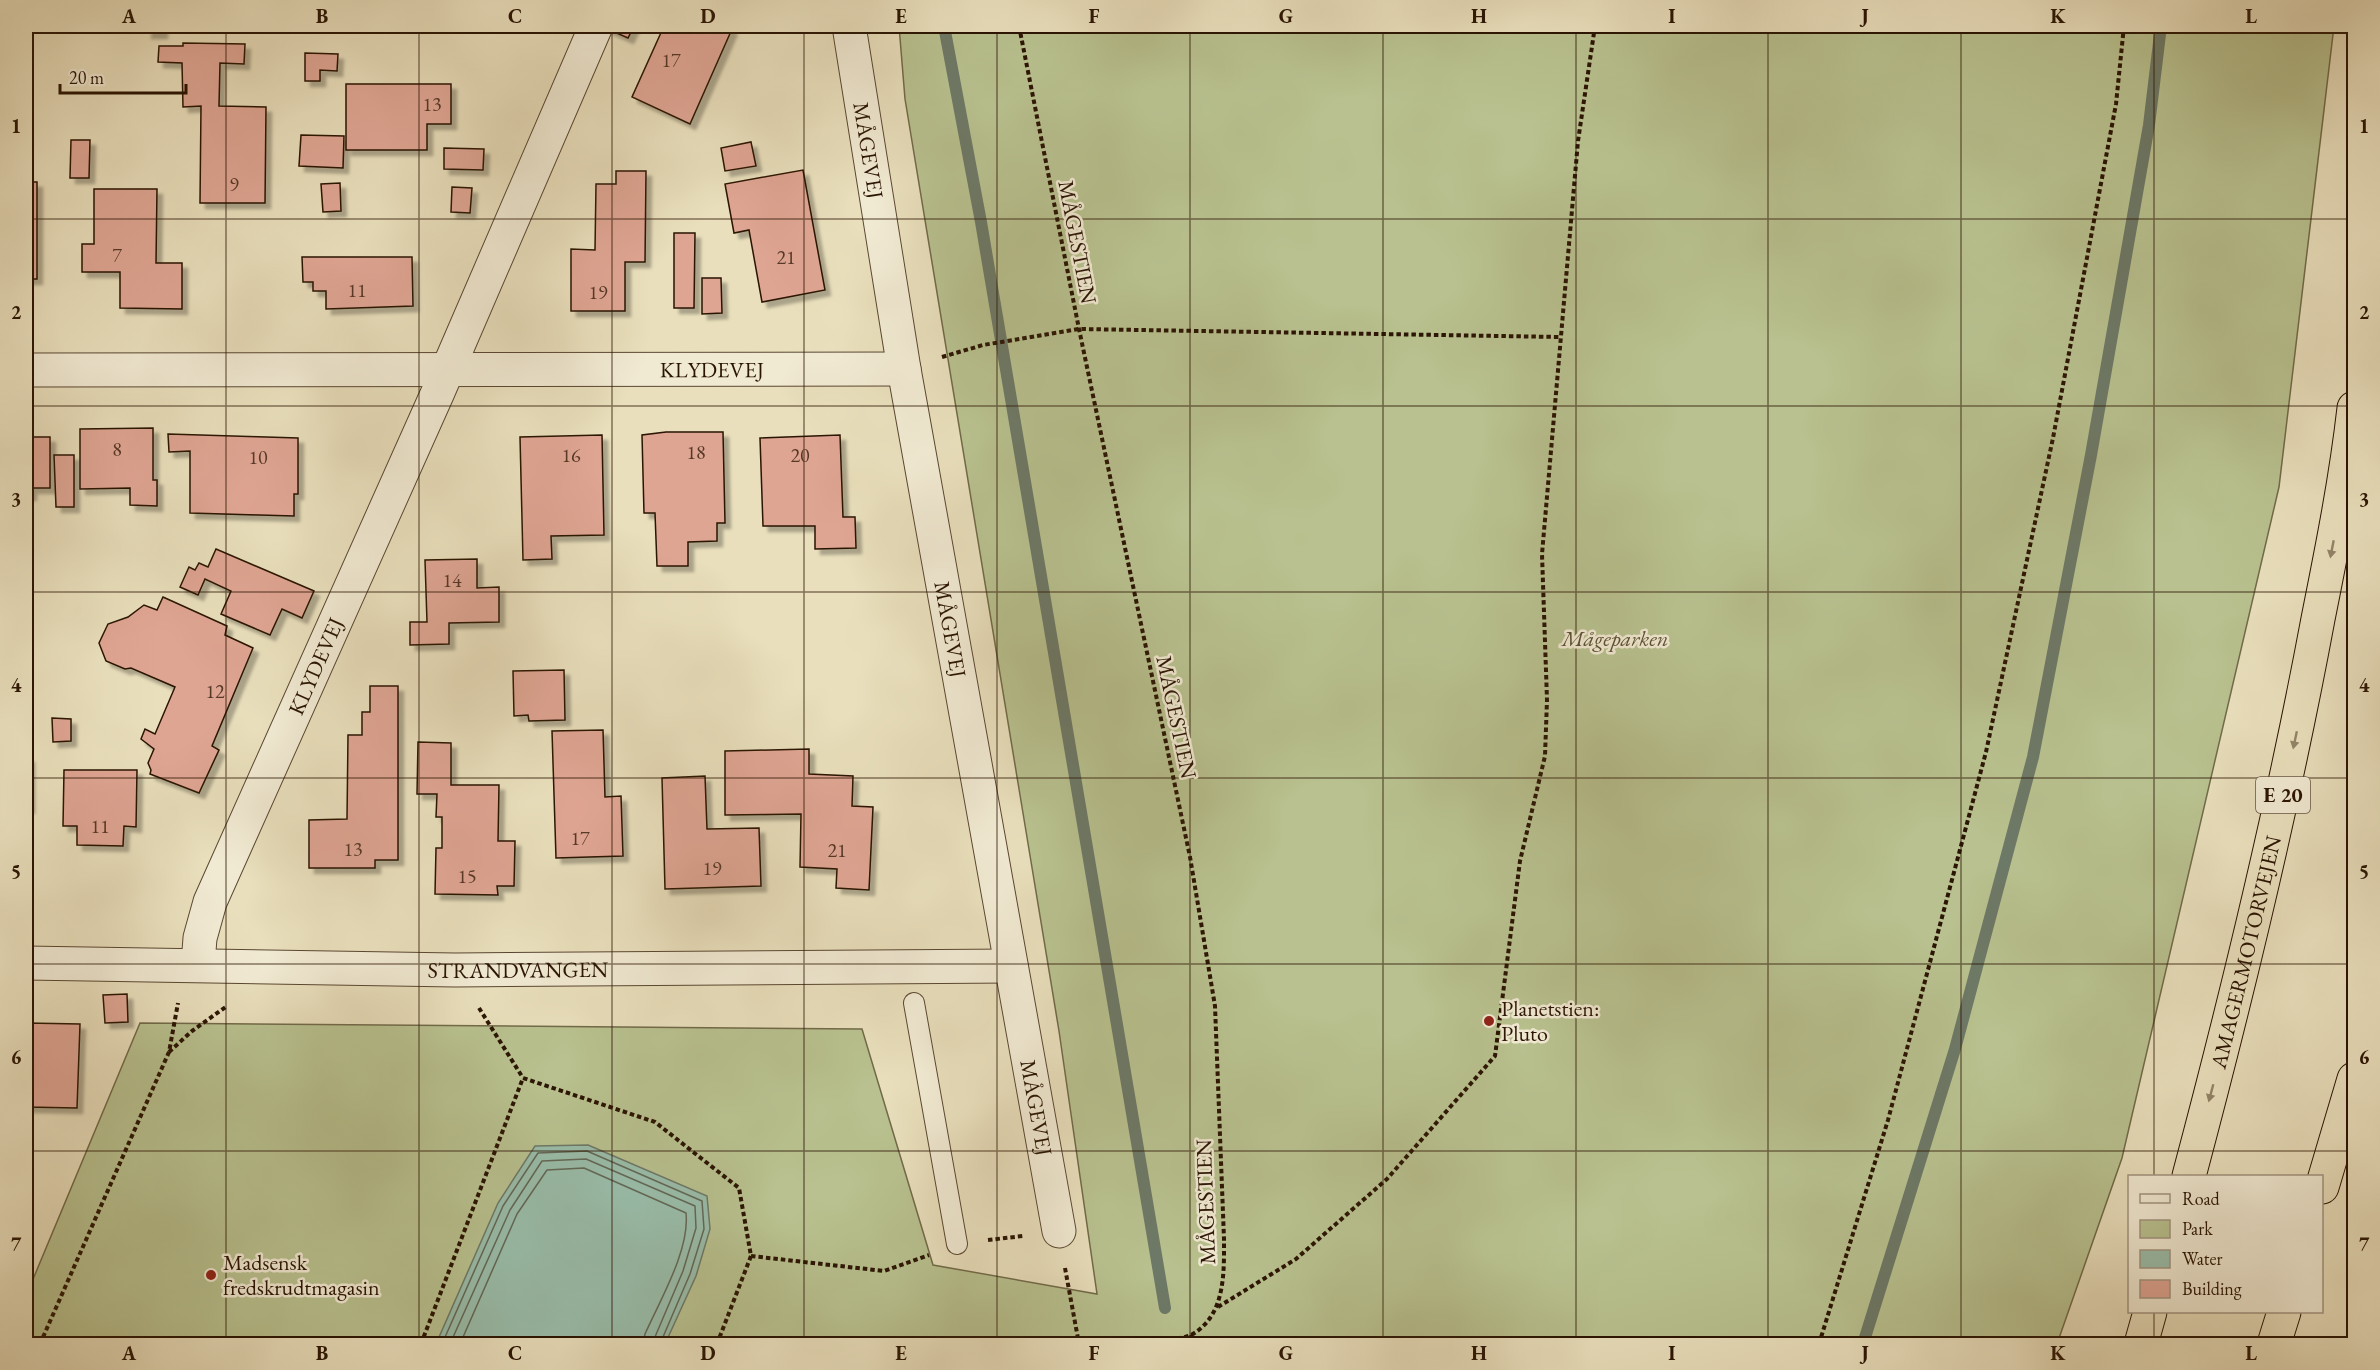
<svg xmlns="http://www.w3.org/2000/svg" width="2380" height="1370" viewBox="0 0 2380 1370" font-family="'EB Garamond',serif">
<defs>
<filter id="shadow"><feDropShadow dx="5.5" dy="5.5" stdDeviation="1.5" flood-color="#0004"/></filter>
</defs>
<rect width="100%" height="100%" fill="#e9dfbc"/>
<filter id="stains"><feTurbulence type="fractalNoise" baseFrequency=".00333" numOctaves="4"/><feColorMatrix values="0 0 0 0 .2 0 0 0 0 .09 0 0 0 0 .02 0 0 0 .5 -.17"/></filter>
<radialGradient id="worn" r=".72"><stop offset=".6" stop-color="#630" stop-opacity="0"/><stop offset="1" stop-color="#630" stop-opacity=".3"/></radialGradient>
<path fill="#b8c18f" stroke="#716a49" stroke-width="1.5" d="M 899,26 L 2334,26 L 2279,487 L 2122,1158 L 2057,1344 L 26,1344 L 26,1296 L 140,1023 L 862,1029 L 933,1265 L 1097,1294 L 1059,1031 L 905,99 Z"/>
<path fill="#99bdaa" stroke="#6d7967" stroke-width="1.5" d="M 588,1145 L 707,1196 L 710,1229 L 696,1276 L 665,1344 L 436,1344 L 498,1203 L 535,1146 Z"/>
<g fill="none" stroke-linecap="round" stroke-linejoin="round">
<g stroke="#626856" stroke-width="1.5">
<path d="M 442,1344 L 503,1206 L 538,1153 L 587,1151 L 702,1201 L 704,1229 L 690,1274 L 660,1344"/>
<path d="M 450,1344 L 510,1210 L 542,1161 L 586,1159 L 695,1206 L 696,1228 L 683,1271 L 652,1344"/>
<path d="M 460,1344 L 517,1214 L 547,1170 L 584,1168 L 686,1213 C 690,1250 660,1300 645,1334 L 643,1344"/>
</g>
<g stroke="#6d7967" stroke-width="12">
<path d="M 944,26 L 981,222 L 1165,1308"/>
<path d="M 1863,1344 L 1955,1049 L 2033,757 L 2091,455 L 2149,125 L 2161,26"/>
</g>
</g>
<g fill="#dfa593" stroke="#2a1403" stroke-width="1.5" filter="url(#shadow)">
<path d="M 147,26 L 162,26 L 162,33 L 146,33 Z"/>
<path d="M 606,26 L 634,26 L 628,38 L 605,28 Z"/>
<path d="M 664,26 L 725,26 L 732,29 L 690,124 L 632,97 Z"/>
<path d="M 183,43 L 245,44 L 244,64 L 220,63 L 219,106 L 266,107 L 265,203 L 200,203 L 201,106 L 183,107 L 182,63 L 158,62 L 159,46 L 183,46 Z"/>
<path d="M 305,53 L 338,54 L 337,71 L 320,70 L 320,81 L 305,81 Z"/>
<path d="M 346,84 L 451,84 L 451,124 L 427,124 L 427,150 L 346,150 Z"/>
<path d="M 301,135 L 344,136 L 343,168 L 299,166 Z"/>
<path d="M 71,140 L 90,140 L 89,178 L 70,178 Z"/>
<path d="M 751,142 L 756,166 L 725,171 L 721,148 Z"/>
<path d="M 444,148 L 484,149 L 483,170 L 444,169 Z"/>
<path d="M 803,170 L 825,290 L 762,302 L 749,230 L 734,233 L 725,184 Z"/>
<path d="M 616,171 L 646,171 L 645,262 L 625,262 L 625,311 L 571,311 L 571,249 L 595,250 L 596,184 L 616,184 Z"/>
<rect x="26" y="182" width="11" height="97"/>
<path d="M 340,183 L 341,211 L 323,212 L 321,184 Z"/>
<path d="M 452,187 L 472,188 L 470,213 L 451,212 Z"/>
<path d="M 94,189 L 157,189 L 156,263 L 182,263 L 182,309 L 120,308 L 120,272 L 82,272 L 82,244 L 94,244 Z"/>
<path d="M 674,233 L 695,233 L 694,308 L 674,308 Z"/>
<path d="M 302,257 L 412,257 L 413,306 L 326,309 L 326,291 L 313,291 L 313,282 L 303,282 Z"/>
<path d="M 702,278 L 721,278 L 722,313 L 702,314 Z"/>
<path d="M 153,428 L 153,480 L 157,480 L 157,506 L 130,505 L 130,488 L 80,489 L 80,429 Z"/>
<path d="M 666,432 L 723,432 L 725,523 L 717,523 L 717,541 L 688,542 L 688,566 L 657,566 L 655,513 L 644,513 L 642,435 Z"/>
<path d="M 168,434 L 298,438 L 298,494 L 294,494 L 294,516 L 190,513 L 190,451 L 169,452 Z"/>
<path d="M 602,435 L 604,535 L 551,536 L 552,559 L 523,560 L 520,437 Z"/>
<path d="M 840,435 L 843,517 L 855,517 L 856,548 L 815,549 L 815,526 L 763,526 L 760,438 Z"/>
<path d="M 26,437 L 50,437 L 50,488 L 31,488 L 31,495 L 26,495 Z"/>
<path d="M 54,455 L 74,455 L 74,507 L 56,507 Z"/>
<path d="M 216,549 L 314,591 L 302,618 L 282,609 L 270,635 L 221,614 L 231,591 L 205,579 L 198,595 L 180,587 L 189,567 L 195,570 L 199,563 L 208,567 Z"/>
<path d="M 477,559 L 477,588 L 499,587 L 499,622 L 449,623 L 449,644 L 410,645 L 410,622 L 427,622 L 425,560 Z"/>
<path d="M 163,597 L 227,626 L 225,635 L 253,648 L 212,746 L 219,750 L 199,793 L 150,774 L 151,770 L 148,763 L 154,749 L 141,739 L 145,729 L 155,734 L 175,687 L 131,668 L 125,669 L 106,661 L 99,643 L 108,624 L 128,617 L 144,605 L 157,610 Z"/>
<path d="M 564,670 L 565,720 L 529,721 L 528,715 L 514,716 L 513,671 Z"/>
<path d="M 370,686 L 398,686 L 398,860 L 375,860 L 375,868 L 309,868 L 309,820 L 347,819 L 348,735 L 362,735 L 362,712 L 370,712 Z"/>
<path d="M 52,718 L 71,719 L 71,741 L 53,742 Z"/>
<path d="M 603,730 L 605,797 L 621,796 L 623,856 L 556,858 L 552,731 Z"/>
<path d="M 418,742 L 451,743 L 451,785 L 499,785 L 498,841 L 515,841 L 514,886 L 497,886 L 498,895 L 435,894 L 436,848 L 442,848 L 442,817 L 436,817 L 437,794 L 417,794 Z"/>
<path d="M 809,749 L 809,774 L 853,776 L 852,806 L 873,807 L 869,890 L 836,888 L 837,869 L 800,867 L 801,814 L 725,815 L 725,751 Z"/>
<rect x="26" y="757" width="3" height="51"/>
<path d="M 64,770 L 137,770 L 136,827 L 124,826 L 123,846 L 77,845 L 77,826 L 63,826 Z"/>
<path d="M 705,776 L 707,829 L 759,828 L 761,886 L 665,889 L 662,778 Z"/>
<path d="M 127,994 L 128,1022 L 105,1023 L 103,995 Z"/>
<path d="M 26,1023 L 80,1024 L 77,1108 L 26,1107 Z"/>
</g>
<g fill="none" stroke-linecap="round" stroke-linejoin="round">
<g stroke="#5a4731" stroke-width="22">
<path id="service" d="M 914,1003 L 957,1244"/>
</g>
<g stroke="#5a4731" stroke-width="35">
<g id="minor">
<path id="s1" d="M 849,26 L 904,369 L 1059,1231"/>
<path id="s2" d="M 26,370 L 904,369"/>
<path id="s3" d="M 26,963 L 455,970 L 1011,966"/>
<path id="s4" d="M 198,964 L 200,938 L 210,902 L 438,392 L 596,26"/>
</g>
</g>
<g stroke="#2a1403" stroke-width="35">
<g id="motorway">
<path id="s5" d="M 2189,1176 C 2238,992 2283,807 2318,619 C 2332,549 2346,479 2354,408"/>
<path d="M 2322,1187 L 2354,1079"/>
<path d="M 2141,1344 L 2150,1312"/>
<path d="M 2274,1344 L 2284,1312"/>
</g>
</g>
<g stroke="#2a1403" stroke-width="4" stroke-dasharray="4.5 3" stroke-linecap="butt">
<path d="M 1019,26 L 1079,329 L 1190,857 L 1215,1006 L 1224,1239 C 1224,1272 1226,1316 1191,1335 C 1179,1341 1129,1343 1113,1344"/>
<path d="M 942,357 L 983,345 L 1079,329 L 1559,337"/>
<path d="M 479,1008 L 523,1078"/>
<path d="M 169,1052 L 192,1031 L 227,1006"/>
<path d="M 988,1240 L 1023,1236"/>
<path d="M 751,1256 L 884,1271 L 929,1255"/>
<path d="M 1065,1268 L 1079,1344"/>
<path d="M 1218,1307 L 1296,1259 L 1387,1179 L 1495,1056 L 1520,861 L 1545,756 L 1547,700 L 1542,554 L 1578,141 L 1595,26"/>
<path d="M 1190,1335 L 1197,1344"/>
<path d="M 40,1344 L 169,1052 L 178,1003"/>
<path d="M 421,1344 L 523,1078 L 655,1122 L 739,1188 L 751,1256 L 717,1344"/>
<path d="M 1819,1344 L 1888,1120 L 1986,752 L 2053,438 L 2116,104 L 2124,26"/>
</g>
<use href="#service" stroke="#f1ead3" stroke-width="20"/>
<use href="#minor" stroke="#f1ead3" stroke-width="33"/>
<use href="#motorway" stroke="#e9dfbc" stroke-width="33"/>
</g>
<defs><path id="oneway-solid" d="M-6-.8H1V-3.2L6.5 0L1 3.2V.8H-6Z" transform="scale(1.5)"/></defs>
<g fill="#938469">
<use href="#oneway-solid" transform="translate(2332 549) rotate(101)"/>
<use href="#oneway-solid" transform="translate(2295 740) rotate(102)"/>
<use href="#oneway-solid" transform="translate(2211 1093) rotate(105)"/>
</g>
<path fill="none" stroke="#2a1403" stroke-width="1.5" stroke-opacity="0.55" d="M 226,26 L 226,1344M 419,26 L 419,1344M 612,26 L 612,1344M 804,26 L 804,1344M 997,26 L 997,1344M 1190,26 L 1190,1344M 1383,26 L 1383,1344M 1576,26 L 1576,1344M 1768,26 L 1768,1344M 1961,26 L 1961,1344M 2154,26 L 2154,1176M 26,219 L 2354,219M 26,406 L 2354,406M 26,592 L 2354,592M 26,778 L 2354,778M 26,964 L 2354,964M 26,1151 L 2354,1151M 2154,1312 L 2154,1344"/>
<g fill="#8f2418" stroke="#f1ead3" stroke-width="2">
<circle cx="1489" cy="1021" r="6"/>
<circle cx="211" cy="1275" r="6"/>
</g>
<g text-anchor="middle" stroke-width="5" stroke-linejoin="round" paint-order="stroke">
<g font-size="20" fill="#573827">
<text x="671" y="67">17</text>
<text x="432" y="111">13</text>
<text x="234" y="191">9</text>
<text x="117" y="262">7</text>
<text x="786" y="264">21</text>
<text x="357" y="297">11</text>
<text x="598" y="299">19</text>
<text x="117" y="456">8</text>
<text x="696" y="459">18</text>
<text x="571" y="462">16</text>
<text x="800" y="462">20</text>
<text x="258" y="464">10</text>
<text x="452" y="587">14</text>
<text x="215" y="698">12</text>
<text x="100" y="833">11</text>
<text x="580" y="845">17</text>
<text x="353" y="856">13</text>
<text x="837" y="857">21</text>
<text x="712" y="875">19</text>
<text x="467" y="883">15</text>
</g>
<rect fill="#f1ead3" stroke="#665441" stroke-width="1.5" x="2256" y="777" width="54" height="36" rx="4.5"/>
<g font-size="21" font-weight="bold" fill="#2a1403">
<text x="2283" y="802">E 20</text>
</g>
<g font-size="22" fill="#2a1403" stroke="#f1ead3">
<text dy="8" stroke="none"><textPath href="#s1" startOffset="126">MÅGEVEJ</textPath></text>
<text transform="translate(1078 242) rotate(79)" y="8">MÅGESTIEN</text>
<text dy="8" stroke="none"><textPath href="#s2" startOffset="686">KLYDEVEJ</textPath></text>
<text dy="8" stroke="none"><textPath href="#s1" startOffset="612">MÅGEVEJ</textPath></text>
<text dy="8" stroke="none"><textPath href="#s4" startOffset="322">KLYDEVEJ</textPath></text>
<text transform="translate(1177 717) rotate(78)" y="8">MÅGESTIEN</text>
<text dy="8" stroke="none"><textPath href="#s5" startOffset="231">AMAGERMOTORVEJEN</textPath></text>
<text dy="8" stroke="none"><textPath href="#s3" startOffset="492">STRANDVANGEN</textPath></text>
<text dy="8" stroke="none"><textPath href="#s1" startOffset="1098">MÅGEVEJ</textPath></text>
<text transform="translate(1205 1202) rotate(-92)" y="8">MÅGESTIEN</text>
</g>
<g font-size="22" font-style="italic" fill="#5c5134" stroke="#f1ead3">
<text x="1615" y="646">Mågeparken</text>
</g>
<g font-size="22" fill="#2a1403" stroke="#f1ead3" text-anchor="start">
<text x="1501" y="1016">Planetstien:<tspan x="1501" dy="25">Pluto</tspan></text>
<text x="223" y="1270">Madsensk<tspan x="223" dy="25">fredskrudtmagasin</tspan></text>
</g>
</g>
<rect width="2380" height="1370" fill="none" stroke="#e9dfbc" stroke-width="66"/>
<rect x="2128" y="1175" width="195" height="138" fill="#f1ead3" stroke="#a19480" stroke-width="1.5"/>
<rect x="2140" y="1194" width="30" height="9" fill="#f1ead3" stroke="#a19480" stroke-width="1.5"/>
<text x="2182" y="1205" font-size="18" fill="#2a1403">Road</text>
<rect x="2140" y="1220" width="30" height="18" fill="#b8c18f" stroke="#a19480" stroke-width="1.5"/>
<text x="2182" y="1235" font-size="18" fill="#2a1403">Park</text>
<rect x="2140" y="1250" width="30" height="18" fill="#99bdaa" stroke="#a19480" stroke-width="1.5"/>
<text x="2182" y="1265" font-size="18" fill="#2a1403">Water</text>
<rect x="2140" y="1280" width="30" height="18" fill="#dfa593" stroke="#a19480" stroke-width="1.5"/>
<text x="2182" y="1295" font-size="18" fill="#2a1403">Building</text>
<path d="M60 84v9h126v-9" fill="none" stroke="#2a1403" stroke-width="3"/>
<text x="69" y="84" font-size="18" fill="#2a1403" stroke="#f1ead3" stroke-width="4.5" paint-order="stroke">20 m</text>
<rect x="33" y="33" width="2314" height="1304" fill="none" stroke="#2a1403" stroke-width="2"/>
<g font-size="20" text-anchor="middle" font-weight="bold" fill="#2a1403">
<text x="129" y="23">A</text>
<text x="322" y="23">B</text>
<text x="515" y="23">C</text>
<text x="708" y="23">D</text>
<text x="901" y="23">E</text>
<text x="1094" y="23">F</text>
<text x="1286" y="23">G</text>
<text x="1479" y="23">H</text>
<text x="1672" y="23">I</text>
<text x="1865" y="23">J</text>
<text x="2058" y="23">K</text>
<text x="2251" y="23">L</text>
<text x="16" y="133">1</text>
<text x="2364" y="133">1</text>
<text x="16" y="319">2</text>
<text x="2364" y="319">2</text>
<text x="16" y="506">3</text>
<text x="2364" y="506">3</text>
<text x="16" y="692">4</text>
<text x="2364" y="692">4</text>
<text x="16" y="878">5</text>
<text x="2364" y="878">5</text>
<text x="16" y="1064">6</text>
<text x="2364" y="1064">6</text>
<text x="16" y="1251">7</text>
<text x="2364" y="1251">7</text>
<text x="129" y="1360">A</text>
<text x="322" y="1360">B</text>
<text x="515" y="1360">C</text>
<text x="708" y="1360">D</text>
<text x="901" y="1360">E</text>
<text x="1094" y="1360">F</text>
<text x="1286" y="1360">G</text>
<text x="1479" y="1360">H</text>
<text x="1672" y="1360">I</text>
<text x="1865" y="1360">J</text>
<text x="2058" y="1360">K</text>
<text x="2251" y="1360">L</text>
</g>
<rect width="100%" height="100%" filter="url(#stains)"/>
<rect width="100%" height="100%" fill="url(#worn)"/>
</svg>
